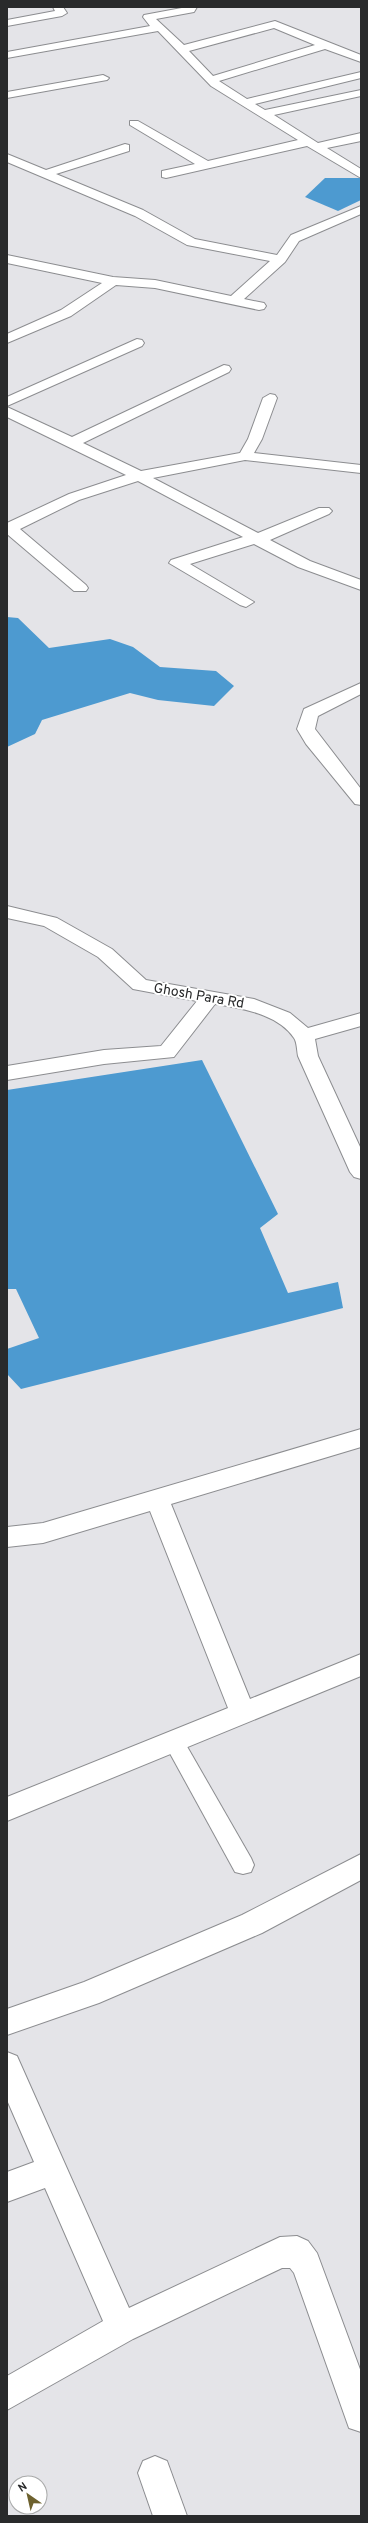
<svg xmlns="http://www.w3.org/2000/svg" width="368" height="2523" viewBox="0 0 368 2523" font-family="Overpass,sans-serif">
<rect width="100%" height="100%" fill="#e4e4e8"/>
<g fill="#4d9ad0">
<path d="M 325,178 L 360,178 L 361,200 L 338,211 L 305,197 Z"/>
<path d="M 7,617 L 18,618 L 49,648 L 110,639 L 133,647 L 160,667 L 216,671 L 234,686 L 214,706 L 158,700 L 130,693 L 42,720 L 35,734 L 7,747 Z"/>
<path d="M 202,1060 L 278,1214 L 260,1228 L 288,1293 L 338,1282 L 343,1308 L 21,1389 L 7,1374 L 7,1349 L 39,1338 L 16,1289 L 7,1289 L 7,1090 Z"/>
</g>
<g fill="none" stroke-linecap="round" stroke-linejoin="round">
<g stroke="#8c8d90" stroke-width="2">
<path id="lane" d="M 174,1733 L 181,1736 L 251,1858 L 254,1865 L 251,1872 L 243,1874 L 235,1872 L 167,1748 L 164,1742 L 167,1736 Z"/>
</g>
<g stroke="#8c8d90" stroke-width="2">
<g id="street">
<path d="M 53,7 L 63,7 L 67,13 L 62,16 L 7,26 L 7,20 L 55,11 Z"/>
<path d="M 187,7 L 197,7 L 194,12 L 156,19 L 184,45 L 275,21 L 361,55 L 361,62 L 325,49 L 219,81 L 247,99 L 361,72 L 361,78 L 255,104 L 265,110 L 361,90 L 361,96 L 274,115 L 318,143 L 361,133 L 361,141 L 327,148 L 361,169 L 361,178 L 307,146 L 166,178 L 162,177 L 162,171 L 195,164 L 130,125 L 130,121 L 138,121 L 208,161 L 298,140 L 211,86 L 158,31 L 7,58 L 7,52 L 150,26 L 143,17 L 144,15 ZM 274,28 L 315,45 L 213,76 L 189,51 Z"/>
<path d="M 103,75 L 109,78 L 107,80 L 7,98 L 7,92 Z"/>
<path d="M 125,144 L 129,145 L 129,151 L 56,174 L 143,210 L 195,239 L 277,255 L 291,235 L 361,206 L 361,214 L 299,241 L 285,262 L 244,299 L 264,303 L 266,306 L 264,309 L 259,310 L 155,288 L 116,285 L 71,316 L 7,343 L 7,334 L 61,310 L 102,283 L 7,263 L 7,255 L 113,277 L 155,280 L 231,296 L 270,261 L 187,245 L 135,216 L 7,162 L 7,154 L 46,170 Z"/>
<path d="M 137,339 L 142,340 L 144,343 L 142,346 L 7,406 L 7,397 Z"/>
<path d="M 224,365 L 229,366 L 231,369 L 229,372 L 83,443 L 141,471 L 240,453 L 248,439 L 263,398 L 270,394 L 275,395 L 277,398 L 262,439 L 254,453 L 361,465 L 361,473 L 245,460 L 153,478 L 258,533 L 319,508 L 329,508 L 332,511 L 329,514 L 270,540 L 310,561 L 361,580 L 361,590 L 298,567 L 254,544 L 190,564 L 254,602 L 246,607 L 240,605 L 169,563 L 171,560 L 243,537 L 138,481 L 79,500 L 20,529 L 86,585 L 88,588 L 86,591 L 74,591 L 7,534 L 7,523 L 69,494 L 126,475 L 7,417 L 7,407 L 72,437 Z"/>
<path d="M 361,683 L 361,694 L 318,716 L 315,729 L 361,789 L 361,805 L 355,804 L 306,744 L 297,729 L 304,709 Z"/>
<path d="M 7,906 L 57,918 L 112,949 L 146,980 L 254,999 L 290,1013 L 308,1028 L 361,1013 L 361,1026 L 315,1039 L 318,1056 L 361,1149 L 361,1179 L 354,1177 L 350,1172 L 298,1056 C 297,1051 297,1042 294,1038 C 278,1014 241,1008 215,1004 L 174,1057 L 104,1064 L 7,1080 L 7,1066 L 104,1050 L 161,1046 L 197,1001 L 133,989 L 98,957 L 44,926 L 7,918 Z"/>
<path d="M 361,1429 L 361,1447 L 171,1504 L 250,1699 L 361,1654 L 361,1676 L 7,1821 L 7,1797 L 228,1708 L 150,1511 L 43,1543 L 7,1547 L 7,1527 L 43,1523 Z"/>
<path d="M 361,1854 L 361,1880 L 262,1933 L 99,2003 L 7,2035 L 7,2009 L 84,1982 L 242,1915 Z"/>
<path d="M 7,2052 L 17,2056 L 129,2308 L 280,2237 L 297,2236 L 308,2241 L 317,2253 L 361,2372 L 361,2432 L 349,2428 L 294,2273 L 290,2268 L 282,2268 L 133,2339 L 7,2410 L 7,2376 L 103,2321 L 45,2188 L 7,2202 L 7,2172 L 34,2162 L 7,2100 Z"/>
<path d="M 155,2456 L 167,2461 L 187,2516 L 153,2516 L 138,2473 L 143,2461 Z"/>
</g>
</g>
<use href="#lane" fill="#fff" fill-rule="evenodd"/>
<use href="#street" fill="#fff" fill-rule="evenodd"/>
</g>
<g text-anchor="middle" stroke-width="4" stroke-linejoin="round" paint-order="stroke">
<g font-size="14" fill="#292a2b" stroke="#fff">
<text transform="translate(199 995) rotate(10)" y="5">Ghosh Para Rd</text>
</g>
</g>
<rect width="368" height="2523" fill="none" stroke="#292a2b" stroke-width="16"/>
<g transform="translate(28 2495) rotate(326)"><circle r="19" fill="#ffffff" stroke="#a9aaaa"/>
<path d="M0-3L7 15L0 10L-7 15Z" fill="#6e622f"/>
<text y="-6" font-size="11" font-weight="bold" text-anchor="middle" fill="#292a2b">N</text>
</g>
</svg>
